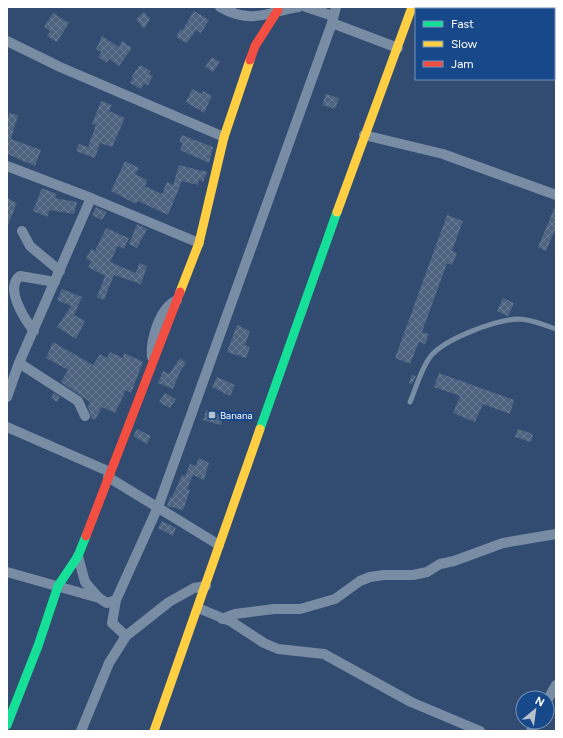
<svg xmlns="http://www.w3.org/2000/svg" width="563" height="738" viewBox="0 0 563 738" font-family="Figtree,sans-serif">
<defs>
<pattern id="building-cross-hatch" width="8" height="8" patternUnits="userSpaceOnUse"><rect width="8" height="8" fill="#4e6380"/><path d="M0 0l8 8M0 8l8-8" fill="none" stroke="#697a93"/></pattern>
</defs>
<rect width="100%" height="100%" fill="#314c70"/>
<g fill="url(#building-cross-hatch)">
<path d="M 194,11 L 209,20 L 201,33 L 196,30 L 187,43 L 176,37 L 180,29 L 182,31 Z"/>
<path d="M 144,12 L 150,19 L 144,29 L 136,19 Z"/>
<path d="M 53,13 L 69,23 L 57,42 L 47,36 L 50,31 L 44,27 Z"/>
<path d="M 102,36 L 119,47 L 122,41 L 132,48 L 119,66 L 109,59 L 107,63 L 98,57 L 101,52 L 96,49 Z"/>
<path d="M 212,57 L 220,62 L 213,72 L 205,67 Z"/>
<path d="M 140,65 L 151,71 L 149,74 L 153,76 L 148,85 L 144,84 L 141,89 L 130,83 L 133,77 L 132,76 Z"/>
<path d="M 192,89 L 202,94 L 203,91 L 212,96 L 204,113 L 186,102 Z"/>
<path d="M 326,94 L 339,98 L 335,109 L 322,105 Z"/>
<path d="M 101,101 L 112,105 L 109,111 L 125,118 L 112,147 L 100,143 L 95,158 L 76,151 L 79,144 L 88,147 L 96,125 L 92,124 Z"/>
<path d="M 9,113 L 18,115 L 11,139 L 41,150 L 35,166 L 7,154 L 7,121 Z"/>
<path d="M 182,135 L 213,147 L 209,163 L 180,150 L 183,143 L 179,142 Z"/>
<path d="M 125,161 L 139,168 L 135,174 L 147,180 L 145,186 L 162,194 L 167,182 L 173,185 L 179,165 L 207,172 L 203,182 L 199,180 L 198,185 L 182,181 L 168,215 L 138,201 L 136,204 L 111,191 Z"/>
<path d="M 42,188 L 57,194 L 55,198 L 77,202 L 74,214 L 50,210 L 47,217 L 33,211 Z"/>
<path d="M 7,198 L 17,203 L 7,227 Z"/>
<path d="M 556,204 L 556,228 L 546,251 L 538,247 Z"/>
<path d="M 96,207 L 107,212 L 102,220 L 92,215 Z"/>
<path d="M 447,215 L 463,221 L 452,251 L 457,253 L 452,265 L 447,263 L 422,332 L 429,334 L 425,344 L 419,342 L 410,364 L 395,358 Z"/>
<path d="M 137,224 L 147,229 L 137,248 L 129,244 Z"/>
<path d="M 106,228 L 129,238 L 124,249 L 118,246 L 110,262 L 136,273 L 139,263 L 147,266 L 141,284 L 114,275 L 104,300 L 97,297 L 105,276 L 88,267 L 91,261 L 86,259 L 91,249 L 95,251 Z"/>
<path d="M 62,289 L 82,297 L 74,315 L 85,321 L 76,339 L 57,327 L 71,306 L 57,300 Z"/>
<path d="M 503,298 L 514,303 L 508,316 L 497,311 Z"/>
<path d="M 237,325 L 250,331 L 245,345 L 250,347 L 246,358 L 227,352 Z"/>
<path d="M 53,342 L 93,365 L 100,354 L 107,358 L 110,352 L 123,358 L 124,353 L 143,362 L 131,393 L 126,390 L 115,413 L 102,407 L 95,420 L 91,418 L 88,406 L 90,402 L 61,382 L 68,370 L 46,358 Z"/>
<path d="M 180,358 L 186,363 L 180,372 L 173,389 L 158,383 L 163,371 L 169,374 Z"/>
<path d="M 439,373 L 514,400 L 510,414 L 483,404 L 475,422 L 453,413 L 460,396 L 434,387 Z"/>
<path d="M 412,375 L 416,376 L 412,384 L 409,383 Z"/>
<path d="M 217,377 L 235,385 L 230,396 L 212,387 Z"/>
<path d="M 54,393 L 60,397 L 57,402 L 51,398 Z"/>
<path d="M 165,393 L 176,399 L 170,408 L 159,402 Z"/>
<path d="M 206,410 L 223,416 L 221,425 L 203,420 Z"/>
<path d="M 137,429 L 151,436 L 147,444 L 133,436 Z"/>
<path d="M 518,429 L 533,434 L 531,442 L 515,437 Z"/>
<path d="M 199,458 L 209,463 L 204,480 L 193,475 L 187,489 L 190,490 L 183,510 L 167,506 L 170,497 L 172,497 L 182,475 L 185,476 L 190,464 L 195,466 Z"/>
<path d="M 162,521 L 176,528 L 173,536 L 158,528 Z"/>
</g>
<g fill="none" stroke-linecap="round" stroke-linejoin="round">
<path stroke="#788ca4" stroke-width="5" d="M 410,402 C 416,388 421,369 430,357 C 444,339 495,320 518,319 C 531,319 544,325 556,329"/>
<g stroke="#788ca4" stroke-width="10">
<path d="M 220,7 C 253,25 266,12 299,7"/>
<path d="M 306,7 L 333,16"/>
<path d="M 332,23 L 398,48"/>
<path d="M 7,41 L 60,67 L 224,137"/>
<path d="M 364,135 L 443,154 L 556,195"/>
<path d="M 7,166 L 91,198 L 199,243"/>
<path d="M 22,231 L 30,246 L 60,271"/>
<path d="M 34,331 C 25,320 4,288 20,276 L 55,282"/>
<path d="M 152,357 C 150,340 160,307 177,300"/>
<path d="M 19,363 L 78,401 L 85,416"/>
<path d="M 7,397 L 19,363 L 91,198"/>
<path d="M 7,427 L 110,472"/>
<path d="M 108,477 L 219,545"/>
<path d="M 78,556 L 85,582 L 98,597"/>
<path d="M 7,572 L 99,598 L 107,603 L 116,600"/>
<path d="M 198,608 L 232,622 L 264,643 L 278,649 L 324,654 L 411,702 L 480,731"/>
<path d="M 222,619 L 235,614 L 274,609 L 300,609 L 335,599 L 360,581 L 370,577 L 384,575 L 413,575 L 427,572 L 440,564 L 454,561 L 503,543 L 556,534"/>
<path d="M 126,636 L 112,623 L 116,600 L 158,507 L 332,23 L 336,7"/>
<path d="M 547,701 L 556,685"/>
<path d="M 81,731 L 109,663 L 126,636 L 169,602 L 194,588 L 206,586"/>
<path d="M 531,731 L 536,722"/>
</g>
<g stroke="#16e098" stroke-width="9">
<path d="M 260,429 L 337,212"/>
<path d="M 7,725 L 38,646 L 58,586 L 78,556 L 86,536"/>
</g>
<g stroke="#ffcf43" stroke-width="9">
<path d="M 337,212 L 412,7"/>
<path d="M 180,292 L 199,243 L 224,137 L 250,60"/>
<path d="M 154,731 L 260,429"/>
</g>
<g stroke="#f24e42" stroke-width="9">
<path d="M 250,60 L 255,46 L 278,10"/>
<path d="M 86,536 L 180,292"/>
</g>
</g>
<rect fill="#b7c0cd" stroke="#17488a" stroke-width="1.5" x="208" y="411" width="8" height="8" rx="2"/>
<g text-anchor="middle" stroke-width="4" stroke-linejoin="round" paint-order="stroke">
<g font-size="10" fill="#fff" stroke="#17488a" text-anchor="start">
<text x="220" y="419">Banana</text>
</g>
</g>
<rect width="563" height="738" fill="none" stroke="#ffffff" stroke-width="16"/>
<rect x="415" y="8" width="140" height="72" fill="#17488a" stroke="#7491b9"/>
<rect x="423" y="21" width="20" height="6" fill="#16e098" stroke="#7491b9"/>
<text x="451" y="28" font-size="12" fill="#ffffff">Fast</text>
<rect x="423" y="41" width="20" height="6" fill="#ffcf43" stroke="#7491b9"/>
<text x="451" y="48" font-size="12" fill="#ffffff">Slow</text>
<rect x="423" y="61" width="20" height="6" fill="#f24e42" stroke="#7491b9"/>
<text x="451" y="68" font-size="12" fill="#ffffff">Jam</text>
<g transform="translate(535 710) rotate(29)"><circle r="19" fill="#17488a" stroke="#7491b9"/>
<path d="M0-3L7 15L0 10L-7 15Z" fill="#b7c0cd"/>
<text y="-6" font-size="11" font-weight="bold" text-anchor="middle" fill="#ffffff">N</text>
</g>
</svg>
